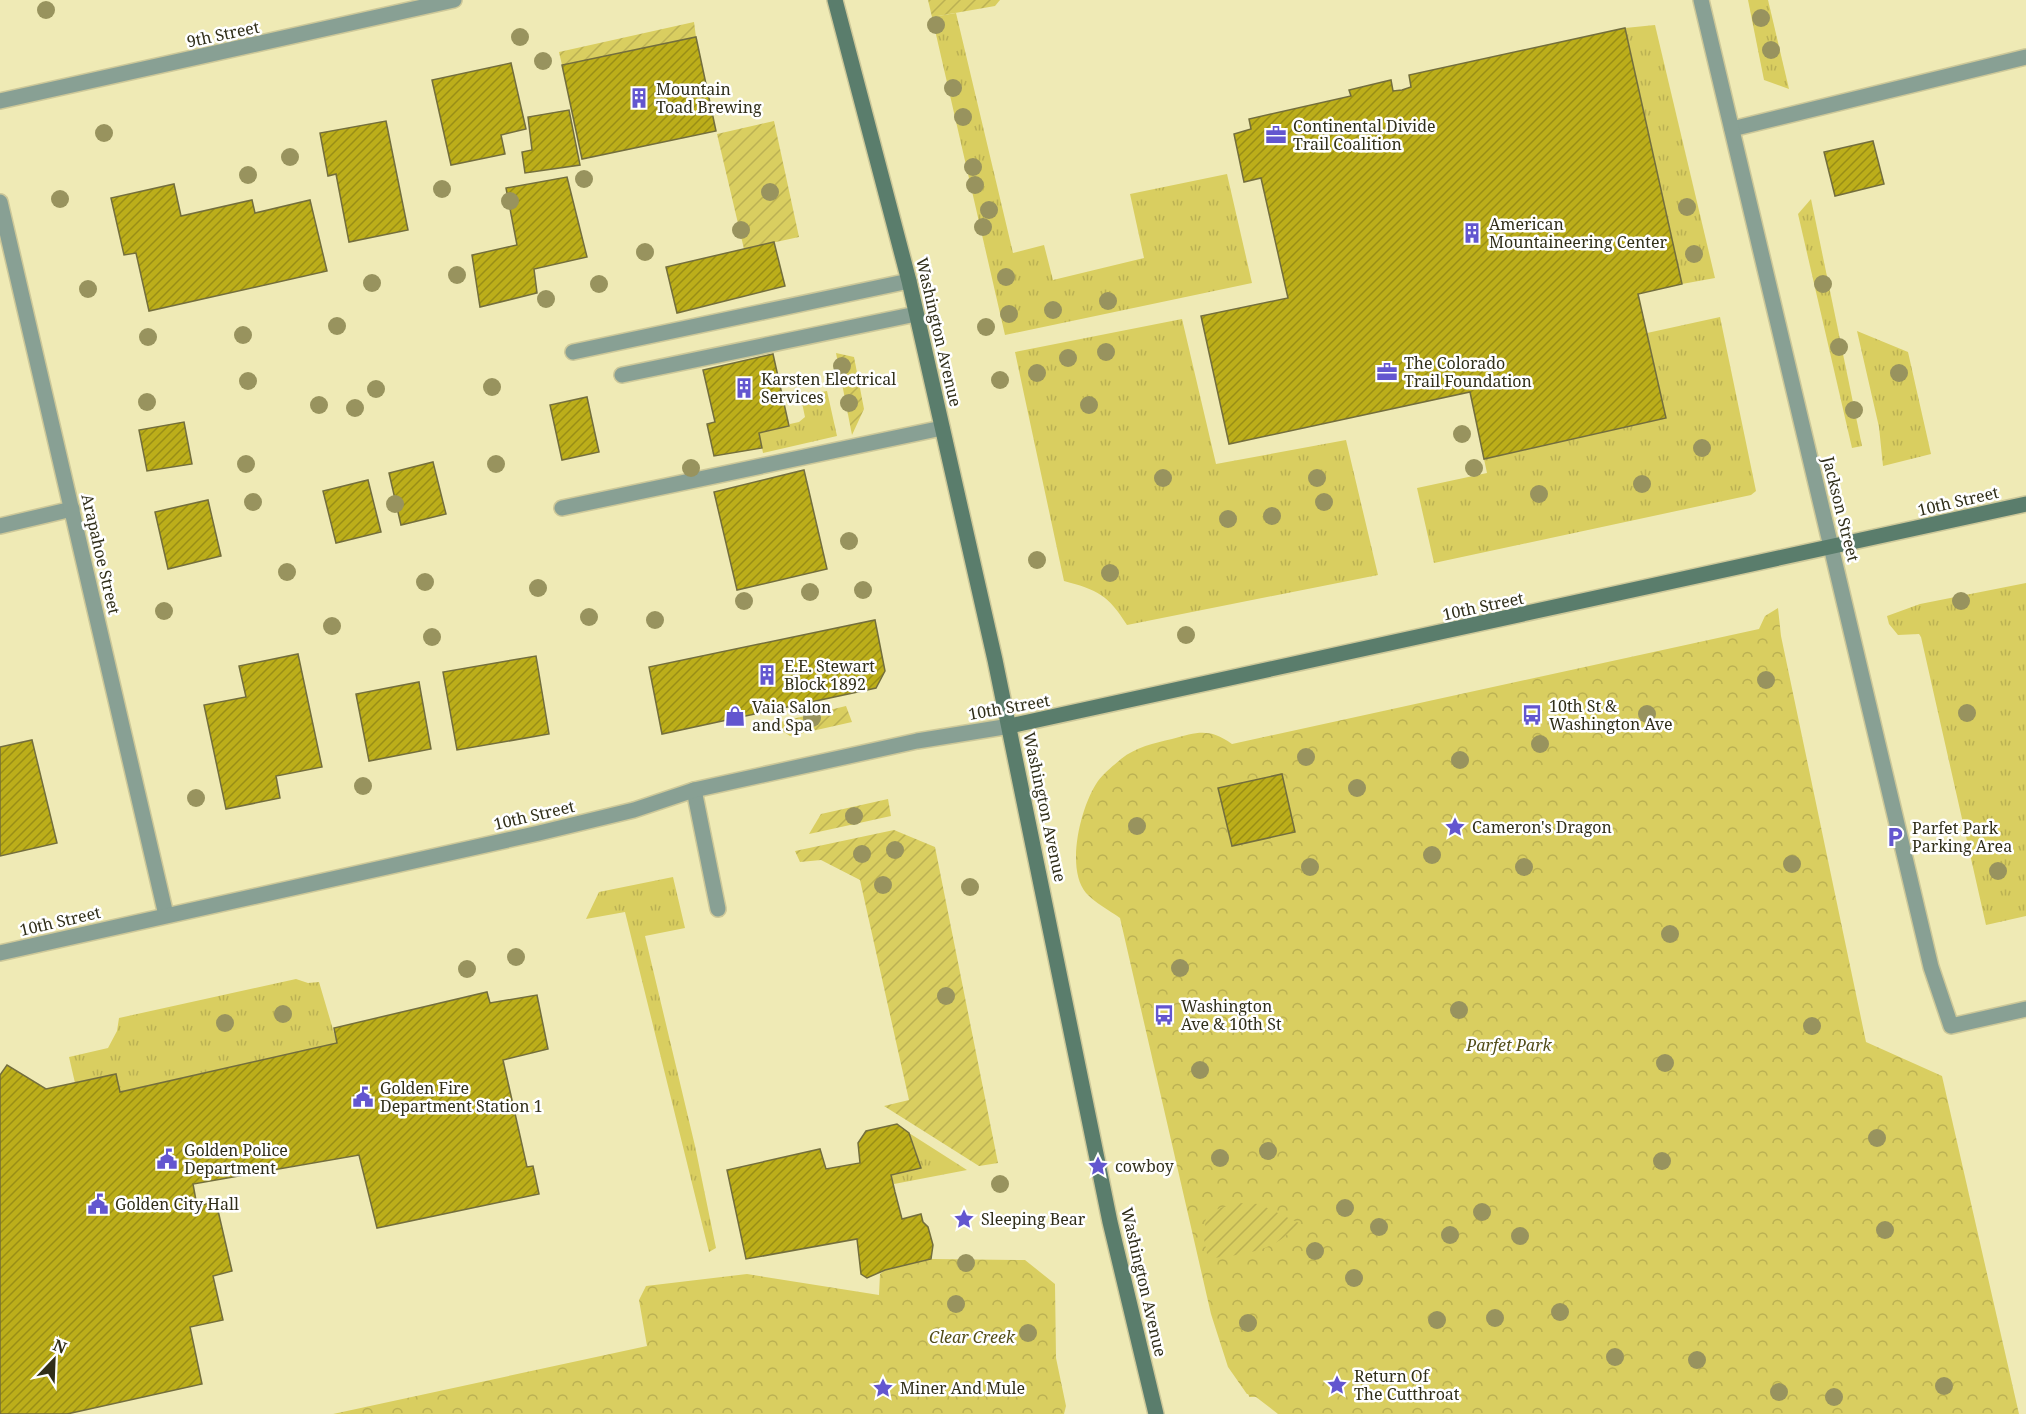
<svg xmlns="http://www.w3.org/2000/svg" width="2026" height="1414" viewBox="0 0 2026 1414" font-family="'Noto Serif',serif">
<defs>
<pattern id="grass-tufts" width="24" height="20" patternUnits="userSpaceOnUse" patternTransform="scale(1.5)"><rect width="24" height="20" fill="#d9ce60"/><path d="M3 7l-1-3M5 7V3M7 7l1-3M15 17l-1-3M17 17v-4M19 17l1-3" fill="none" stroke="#bbb153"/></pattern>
<pattern id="park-crowns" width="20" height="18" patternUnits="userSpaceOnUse" patternTransform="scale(1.5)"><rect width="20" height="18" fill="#d9ce60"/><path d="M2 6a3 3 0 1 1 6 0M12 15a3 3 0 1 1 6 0" fill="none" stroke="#bbb153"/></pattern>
<pattern id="garden-furrows" width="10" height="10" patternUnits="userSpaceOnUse" patternTransform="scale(1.5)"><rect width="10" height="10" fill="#d9ce60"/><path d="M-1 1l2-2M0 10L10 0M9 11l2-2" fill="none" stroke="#bbb153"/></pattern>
<pattern id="building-hatch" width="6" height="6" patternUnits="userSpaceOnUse" patternTransform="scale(1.5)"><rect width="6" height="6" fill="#bcae1a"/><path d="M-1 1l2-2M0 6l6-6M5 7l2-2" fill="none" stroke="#998e16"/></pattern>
</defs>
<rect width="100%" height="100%" fill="#efeab5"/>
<g fill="url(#grass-tufts)">
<path d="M 1748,0 L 1768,0 L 1789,89 L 1764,80 Z"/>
<path d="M 956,13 L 1013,253 L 1044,245 L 1053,280 L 1144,258 L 1130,194 L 1227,174 L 1252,283 L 1005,335 L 932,17 Z"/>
<path d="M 1655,25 L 1715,278 L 1682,284 L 1625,28 Z"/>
<path d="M 1811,199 L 1862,446 L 1852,448 L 1798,214 Z"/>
<path d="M 1720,317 L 1756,491 L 1751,495 L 1434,563 L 1417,488 L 1487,473 L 1484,459 L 1666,418 L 1647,333 Z"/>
<path d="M 1182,319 L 1216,464 L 1346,440 L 1378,575 L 1127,625 C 1108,595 1098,590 1064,581 L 1015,352 Z"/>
<path d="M 1857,331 L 1908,352 L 1931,454 L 1883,466 L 1879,427 Z"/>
<path d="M 827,391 L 837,436 L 763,453 L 759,433 L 789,426 L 790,424 L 799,422 L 805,417 L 802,403 L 810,394 Z"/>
<path d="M 2026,583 L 2026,916 L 1986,925 L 1921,637 L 1919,634 L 1898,635 L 1889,624 L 1887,616 L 1920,604 Z"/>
<path d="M 673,877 L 685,928 L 645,936 L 695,1146 L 716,1248 L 709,1252 L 625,912 L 586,919 L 599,892 Z"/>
<path d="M 296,979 L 308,983 L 319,982 L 337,1043 L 120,1092 L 116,1074 L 75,1083 L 69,1057 L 108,1048 L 117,1031 L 119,1018 Z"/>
<path d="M 909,1133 L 967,1170 L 894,1184 L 891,1175 L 920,1168 Z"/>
</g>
<g fill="url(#park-crowns)">
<path d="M 1778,608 L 1781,636 L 1866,1042 L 1942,1076 L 2019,1414 L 1278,1414 L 1256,1397 L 1249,1397 L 1228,1367 L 1211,1314 L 1120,918 C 1109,910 1095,903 1086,893 C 1065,868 1081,805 1098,781 C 1104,773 1114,765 1121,759 C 1136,747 1154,743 1172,739 C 1198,732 1209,728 1232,744 L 1759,629 L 1765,616 Z"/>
<path d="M 931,1259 L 1025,1260 L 1055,1284 L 1056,1358 L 1066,1406 L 1064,1414 L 333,1414 L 647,1346 L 639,1300 L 646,1286 L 747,1274 L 879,1295 L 880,1274 L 885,1270 Z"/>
</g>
<g fill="url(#garden-furrows)">
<path d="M 928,0 L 1000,0 L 995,6 L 932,17 Z"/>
<path d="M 694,22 L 696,37 L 562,65 L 559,52 Z"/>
<path d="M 774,121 L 799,237 L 744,249 L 717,134 Z"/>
<path d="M 836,353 L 854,357 L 864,409 L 852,435 Z"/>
<path d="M 846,706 L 852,722 L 790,736 L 772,724 Z"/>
<path d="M 888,799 L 891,816 L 809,834 L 821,814 Z"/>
<path d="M 894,830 L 935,847 L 998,1163 L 979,1166 L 884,1106 L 909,1100 L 860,880 L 821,860 L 800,862 L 795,851 Z"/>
<path d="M 1239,1203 L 1259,1204 L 1299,1223 C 1272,1254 1247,1253 1208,1259 L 1204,1239 L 1206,1215 L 1220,1208 Z"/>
</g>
<path fill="#efeab5" d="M 1248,1394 L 1258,1414 L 1092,1414 L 1095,1411 Z"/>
<g fill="url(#building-hatch)" stroke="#736e3d" stroke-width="1.5">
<path d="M 1625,28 L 1682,284 L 1638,294 L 1666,418 L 1484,459 L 1470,392 L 1229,444 L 1201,316 L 1288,298 L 1261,178 L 1244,182 L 1234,134 L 1251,129 L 1249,119 L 1351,96 L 1349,90 L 1391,80 L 1393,91 L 1402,90 L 1411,87 L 1409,75 Z"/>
<path d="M 696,37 L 716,131 L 582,159 L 562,65 Z"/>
<path d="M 511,63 L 526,129 L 501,135 L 505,154 L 451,165 L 432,80 Z"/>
<path d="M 569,110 L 580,165 L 525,173 L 522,152 L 532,150 L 528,117 Z"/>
<path d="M 386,121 L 408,230 L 349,242 L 336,174 L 328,176 L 320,133 Z"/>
<path d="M 1873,141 L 1884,184 L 1835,196 L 1824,152 Z"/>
<path d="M 567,177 L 587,257 L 534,269 L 537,293 L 480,307 L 472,255 L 517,245 L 506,188 Z"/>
<path d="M 174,184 L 181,216 L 252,200 L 255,213 L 310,200 L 327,271 L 149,311 L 136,253 L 124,255 L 111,198 Z"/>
<path d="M 774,242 L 785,286 L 677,313 L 666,267 Z"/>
<path d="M 773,354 L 789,426 L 759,433 L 762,448 L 714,456 L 707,424 L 715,422 L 703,370 Z"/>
<path d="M 587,397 L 599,452 L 562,460 L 550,405 Z"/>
<path d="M 184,422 L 192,464 L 147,471 L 139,430 Z"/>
<path d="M 433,462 L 446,514 L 401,525 L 389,473 Z"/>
<path d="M 804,470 L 827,569 L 737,590 L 714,492 Z"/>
<path d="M 368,480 L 381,532 L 336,543 L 323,491 Z"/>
<path d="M 208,500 L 221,556 L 168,569 L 155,512 Z"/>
<path d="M 875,620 L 885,671 L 876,688 L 662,734 L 649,667 Z"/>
<path d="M 298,654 L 322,767 L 276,776 L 280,798 L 226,809 L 204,705 L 246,697 L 239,666 Z"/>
<path d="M 536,656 L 549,734 L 457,750 L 443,672 Z"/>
<path d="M 419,682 L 431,749 L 369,761 L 356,694 Z"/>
<path d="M 32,740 L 57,843 L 0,856 L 0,747 Z"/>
<path d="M 1282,774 L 1295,832 L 1232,846 L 1218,788 Z"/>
<path d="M 487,992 L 490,1003 L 537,995 L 548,1049 L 503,1060 L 527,1167 L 533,1166 L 539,1194 L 377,1228 L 359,1155 L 193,1184 L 197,1206 L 216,1202 L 232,1271 L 213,1276 L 223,1320 L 190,1327 L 202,1384 L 67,1414 L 0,1414 L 0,1075 L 7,1065 L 46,1089 L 116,1074 L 120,1092 L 337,1043 L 334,1028 Z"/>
<path d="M 897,1124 L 909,1133 L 921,1168 L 891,1175 L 895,1192 L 902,1219 L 921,1214 L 923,1222 L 928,1227 L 933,1245 L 931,1259 L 885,1270 L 867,1278 L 861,1274 L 857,1239 L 746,1259 L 727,1170 L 820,1149 L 826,1169 L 860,1163 L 858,1143 L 866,1131 Z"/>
</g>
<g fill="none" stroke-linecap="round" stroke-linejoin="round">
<g stroke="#cdc899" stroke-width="18">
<g id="lane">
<path d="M 1732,129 L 2026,57"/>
<path d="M 573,352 L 909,281"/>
<path d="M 622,375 L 916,314"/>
<path d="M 562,508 L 942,428"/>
<path d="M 0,526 L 72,509"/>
<path d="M 694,790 L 718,909"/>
</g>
</g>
<g stroke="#cdc899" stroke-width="18">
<g id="street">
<path d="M 1701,0 L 1931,967 L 1951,1026 L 2026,1009"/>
<path d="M 0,101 L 454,0"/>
<path d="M 0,202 L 166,915"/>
<path d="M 0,953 L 539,833 L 634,810 L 694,790 L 917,741 L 1010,726"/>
</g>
</g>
<g stroke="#cdc899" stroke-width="18">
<g id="secondary">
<path d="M 835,0 L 909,281 L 995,660 L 1110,1222 L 1156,1414"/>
<path d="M 1010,726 L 2026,504"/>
</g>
</g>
<use href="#lane" stroke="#88a094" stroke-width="15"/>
<use href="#street" stroke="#88a094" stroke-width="15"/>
<use href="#secondary" stroke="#5a7d6c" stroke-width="15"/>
</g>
<g fill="#98935e">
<circle cx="46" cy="10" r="9"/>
<circle cx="1761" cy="18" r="9"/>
<circle cx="936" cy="25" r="9"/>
<circle cx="520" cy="37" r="9"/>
<circle cx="1771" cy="50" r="9"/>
<circle cx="543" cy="61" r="9"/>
<circle cx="953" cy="88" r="9"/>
<circle cx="963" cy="117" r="9"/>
<circle cx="104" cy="133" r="9"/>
<circle cx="290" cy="157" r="9"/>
<circle cx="973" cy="167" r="9"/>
<circle cx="248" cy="175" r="9"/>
<circle cx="584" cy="179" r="9"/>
<circle cx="975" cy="185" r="9"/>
<circle cx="442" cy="189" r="9"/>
<circle cx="770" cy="192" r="9"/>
<circle cx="60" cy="199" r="9"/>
<circle cx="510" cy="201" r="9"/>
<circle cx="1687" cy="207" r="9"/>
<circle cx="989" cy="210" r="9"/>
<circle cx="983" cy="227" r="9"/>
<circle cx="741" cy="230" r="9"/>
<circle cx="645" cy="252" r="9"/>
<circle cx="1694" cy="254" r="9"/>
<circle cx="457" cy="275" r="9"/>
<circle cx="1006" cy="277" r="9"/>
<circle cx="372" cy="283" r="9"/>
<circle cx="599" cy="284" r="9"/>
<circle cx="1823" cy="284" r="9"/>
<circle cx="88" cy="289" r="9"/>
<circle cx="546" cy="299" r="9"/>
<circle cx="1108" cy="301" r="9"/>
<circle cx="1053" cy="310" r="9"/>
<circle cx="1009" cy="314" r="9"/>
<circle cx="337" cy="326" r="9"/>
<circle cx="986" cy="327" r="9"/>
<circle cx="243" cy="335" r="9"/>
<circle cx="148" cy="337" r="9"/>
<circle cx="1839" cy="347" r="9"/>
<circle cx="1106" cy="352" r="9"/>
<circle cx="1068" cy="358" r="9"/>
<circle cx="842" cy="366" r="9"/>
<circle cx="1037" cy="373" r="9"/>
<circle cx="1899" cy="373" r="9"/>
<circle cx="1000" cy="380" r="9"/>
<circle cx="248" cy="381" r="9"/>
<circle cx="492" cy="387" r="9"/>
<circle cx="376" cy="389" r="9"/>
<circle cx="147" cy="402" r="9"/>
<circle cx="849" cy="403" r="9"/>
<circle cx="319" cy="405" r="9"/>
<circle cx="1089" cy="405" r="9"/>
<circle cx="355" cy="408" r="9"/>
<circle cx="1854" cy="410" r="9"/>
<circle cx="1462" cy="434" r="9"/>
<circle cx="1702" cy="448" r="9"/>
<circle cx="246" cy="464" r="9"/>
<circle cx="496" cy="464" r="9"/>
<circle cx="691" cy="468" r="9"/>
<circle cx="1474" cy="468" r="9"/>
<circle cx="1163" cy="478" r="9"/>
<circle cx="1317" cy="478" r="9"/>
<circle cx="1642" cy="484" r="9"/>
<circle cx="1539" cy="494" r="9"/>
<circle cx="253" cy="502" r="9"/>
<circle cx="1324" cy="502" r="9"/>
<circle cx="395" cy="504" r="9"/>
<circle cx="1272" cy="516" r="9"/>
<circle cx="1228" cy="519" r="9"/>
<circle cx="849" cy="541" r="9"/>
<circle cx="1037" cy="560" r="9"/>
<circle cx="287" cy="572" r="9"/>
<circle cx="1110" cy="573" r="9"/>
<circle cx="425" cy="582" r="9"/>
<circle cx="538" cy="588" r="9"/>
<circle cx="863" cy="590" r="9"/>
<circle cx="810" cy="592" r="9"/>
<circle cx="744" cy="601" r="9"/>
<circle cx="1961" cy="601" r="9"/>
<circle cx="164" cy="611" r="9"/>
<circle cx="589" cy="617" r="9"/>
<circle cx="655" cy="620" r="9"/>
<circle cx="332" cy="626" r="9"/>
<circle cx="1186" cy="635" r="9"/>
<circle cx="432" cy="637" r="9"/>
<circle cx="1766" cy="680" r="9"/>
<circle cx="1967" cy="713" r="9"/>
<circle cx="1647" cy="714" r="9"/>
<circle cx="812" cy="718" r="9"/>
<circle cx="1540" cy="744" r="9"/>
<circle cx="1306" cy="757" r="9"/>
<circle cx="1460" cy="760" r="9"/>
<circle cx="363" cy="786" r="9"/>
<circle cx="1357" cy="788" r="9"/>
<circle cx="196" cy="798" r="9"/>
<circle cx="854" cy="816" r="9"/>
<circle cx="1137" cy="826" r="9"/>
<circle cx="895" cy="850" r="9"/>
<circle cx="862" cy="854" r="9"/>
<circle cx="1432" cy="855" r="9"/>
<circle cx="1792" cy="864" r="9"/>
<circle cx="1310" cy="867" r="9"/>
<circle cx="1524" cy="867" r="9"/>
<circle cx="1998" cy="871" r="9"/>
<circle cx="883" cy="885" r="9"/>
<circle cx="970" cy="887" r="9"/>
<circle cx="1670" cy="934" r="9"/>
<circle cx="516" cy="957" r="9"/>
<circle cx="1180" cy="968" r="9"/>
<circle cx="467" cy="969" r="9"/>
<circle cx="946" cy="996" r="9"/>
<circle cx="1459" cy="1010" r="9"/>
<circle cx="283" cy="1014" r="9"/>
<circle cx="225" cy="1023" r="9"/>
<circle cx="1812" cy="1026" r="9"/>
<circle cx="1665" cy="1063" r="9"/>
<circle cx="1200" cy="1070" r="9"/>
<circle cx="1877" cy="1138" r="9"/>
<circle cx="1268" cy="1151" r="9"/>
<circle cx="1220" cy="1158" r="9"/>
<circle cx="1662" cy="1161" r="9"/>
<circle cx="1000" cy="1184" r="9"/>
<circle cx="1345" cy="1208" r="9"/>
<circle cx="1482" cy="1212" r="9"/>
<circle cx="1379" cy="1227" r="9"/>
<circle cx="1885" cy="1230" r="9"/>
<circle cx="1450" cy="1235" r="9"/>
<circle cx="1520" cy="1236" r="9"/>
<circle cx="1315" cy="1251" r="9"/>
<circle cx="966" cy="1263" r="9"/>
<circle cx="1354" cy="1278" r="9"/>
<circle cx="956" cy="1304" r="9"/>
<circle cx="1560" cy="1312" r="9"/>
<circle cx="1495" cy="1318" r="9"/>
<circle cx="1437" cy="1320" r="9"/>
<circle cx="1248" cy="1323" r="9"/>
<circle cx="1028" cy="1333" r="9"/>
<circle cx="1615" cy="1357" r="9"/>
<circle cx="1697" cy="1360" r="9"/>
<circle cx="1944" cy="1386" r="9"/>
<circle cx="1779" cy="1392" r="9"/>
<circle cx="1834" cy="1397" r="9"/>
</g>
<defs>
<g id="building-bare" transform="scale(1.62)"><path d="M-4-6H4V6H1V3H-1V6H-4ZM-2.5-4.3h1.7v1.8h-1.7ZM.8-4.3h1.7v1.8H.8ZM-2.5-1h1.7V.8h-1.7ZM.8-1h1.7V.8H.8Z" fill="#6356cf" stroke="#fff" stroke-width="2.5" paint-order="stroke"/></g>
<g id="office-bare" transform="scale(1.62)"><path d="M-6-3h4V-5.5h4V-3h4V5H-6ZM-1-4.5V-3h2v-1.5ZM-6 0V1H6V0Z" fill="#6356cf" stroke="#fff" stroke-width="2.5" paint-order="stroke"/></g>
<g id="bus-bare" transform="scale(1.62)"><path d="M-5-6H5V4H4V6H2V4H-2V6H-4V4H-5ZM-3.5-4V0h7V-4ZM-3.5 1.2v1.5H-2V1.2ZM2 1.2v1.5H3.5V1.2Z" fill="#6356cf" stroke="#fff" stroke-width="2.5" paint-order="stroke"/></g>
<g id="shop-bare" transform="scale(1.62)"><path d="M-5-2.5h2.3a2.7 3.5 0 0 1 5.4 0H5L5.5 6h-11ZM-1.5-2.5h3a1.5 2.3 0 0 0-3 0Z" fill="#6356cf" stroke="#fff" stroke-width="2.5" paint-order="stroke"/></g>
<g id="sight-bare" transform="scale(1.62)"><path d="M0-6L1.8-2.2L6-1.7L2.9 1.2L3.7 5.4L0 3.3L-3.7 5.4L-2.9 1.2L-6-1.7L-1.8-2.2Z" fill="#6356cf" stroke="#fff" stroke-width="2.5" paint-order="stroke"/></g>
<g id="parking-bare" transform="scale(1.62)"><path d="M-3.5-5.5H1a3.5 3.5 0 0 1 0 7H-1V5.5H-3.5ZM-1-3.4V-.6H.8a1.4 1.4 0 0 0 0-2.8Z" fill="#6356cf" stroke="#fff" stroke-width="2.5" paint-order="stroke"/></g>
<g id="civic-bare" transform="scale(1.62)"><path d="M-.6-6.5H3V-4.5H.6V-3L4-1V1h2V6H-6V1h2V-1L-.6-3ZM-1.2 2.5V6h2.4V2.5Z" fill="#6356cf" stroke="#fff" stroke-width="2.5" paint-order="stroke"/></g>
</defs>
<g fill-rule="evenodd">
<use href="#building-bare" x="639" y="98"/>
<use href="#office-bare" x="1276" y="135"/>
<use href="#building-bare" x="1472" y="233"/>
<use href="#office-bare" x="1387" y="372"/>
<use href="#building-bare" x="744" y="388"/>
<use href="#building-bare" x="767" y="675"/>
<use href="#bus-bare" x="1532" y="715"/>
<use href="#shop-bare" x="735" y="716"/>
<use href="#sight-bare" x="1455" y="827"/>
<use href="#parking-bare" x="1895" y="837"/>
<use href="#bus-bare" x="1164" y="1015"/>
<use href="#civic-bare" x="363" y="1097"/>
<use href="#civic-bare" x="167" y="1159"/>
<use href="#sight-bare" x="1098" y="1166"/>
<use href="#civic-bare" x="98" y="1204"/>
<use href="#sight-bare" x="964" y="1219"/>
<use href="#sight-bare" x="1337" y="1385"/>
<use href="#sight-bare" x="883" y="1388"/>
</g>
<g text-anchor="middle" stroke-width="5" stroke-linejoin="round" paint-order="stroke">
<g font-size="16" fill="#302e19" stroke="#fff">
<text transform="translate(223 34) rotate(-12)" y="6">9th Street</text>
<text transform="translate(939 332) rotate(77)" y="6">Washington Avenue</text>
<text transform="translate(1958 501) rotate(-13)" y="6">10th Street</text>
<text transform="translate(1841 509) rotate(76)" y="6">Jackson Street</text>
<text transform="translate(101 554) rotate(77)" y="6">Arapahoe Street</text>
<text transform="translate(1483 606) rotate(-12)" y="6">10th Street</text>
<text transform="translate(1009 707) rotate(-10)" y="6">10th Street</text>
<text transform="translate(1045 807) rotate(78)" y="6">Washington Avenue</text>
<text transform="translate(534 815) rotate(-13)" y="6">10th Street</text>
<text transform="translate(60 921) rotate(-13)" y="6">10th Street</text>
<text transform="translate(1144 1282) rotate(77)" y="6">Washington Avenue</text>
</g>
<g font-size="16" fill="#302e19" stroke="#fff" text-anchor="start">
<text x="656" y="95">Mountain<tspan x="656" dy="18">Toad Brewing</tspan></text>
<text x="1293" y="132">Continental Divide<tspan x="1293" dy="18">Trail Coalition</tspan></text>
<text x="1489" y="230">American<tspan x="1489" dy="18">Mountaineering Center</tspan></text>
<text x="1404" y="369">The Colorado<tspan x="1404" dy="18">Trail Foundation</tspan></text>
<text x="761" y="385">Karsten Electrical<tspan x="761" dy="18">Services</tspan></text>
<text x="784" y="672">E.E. Stewart<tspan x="784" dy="18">Block 1892</tspan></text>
<text x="1549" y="712">10th St &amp;<tspan x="1549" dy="18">Washington Ave</tspan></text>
<text x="752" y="713">Vaia Salon<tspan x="752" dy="18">and Spa</tspan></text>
<text x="1472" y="833">Cameron's Dragon</text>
<text x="1912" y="834">Parfet Park<tspan x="1912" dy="18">Parking Area</tspan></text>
<text x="1181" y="1012">Washington<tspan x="1181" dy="18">Ave &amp; 10th St</tspan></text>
<text x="380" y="1094">Golden Fire<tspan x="380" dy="18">Department Station 1</tspan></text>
<text x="184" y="1156">Golden Police<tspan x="184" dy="18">Department</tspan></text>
<text x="1115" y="1172">cowboy</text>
<text x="115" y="1210">Golden City Hall</text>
<text x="981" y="1225">Sleeping Bear</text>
<text x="1354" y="1382">Return Of<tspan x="1354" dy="18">The Cutthroat</tspan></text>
<text x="900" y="1394">Miner And Mule</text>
</g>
<g font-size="16" font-style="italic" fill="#514c17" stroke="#fff">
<text x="1509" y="1051">Parfet Park</text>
<text x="972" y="1343">Clear Creek</text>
</g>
</g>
<g transform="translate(54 1360) rotate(23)" stroke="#ffffff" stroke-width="4.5" paint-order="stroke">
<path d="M0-4.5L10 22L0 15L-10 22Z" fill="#302e19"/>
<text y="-9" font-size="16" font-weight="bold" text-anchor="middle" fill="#302e19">N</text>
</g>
</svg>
